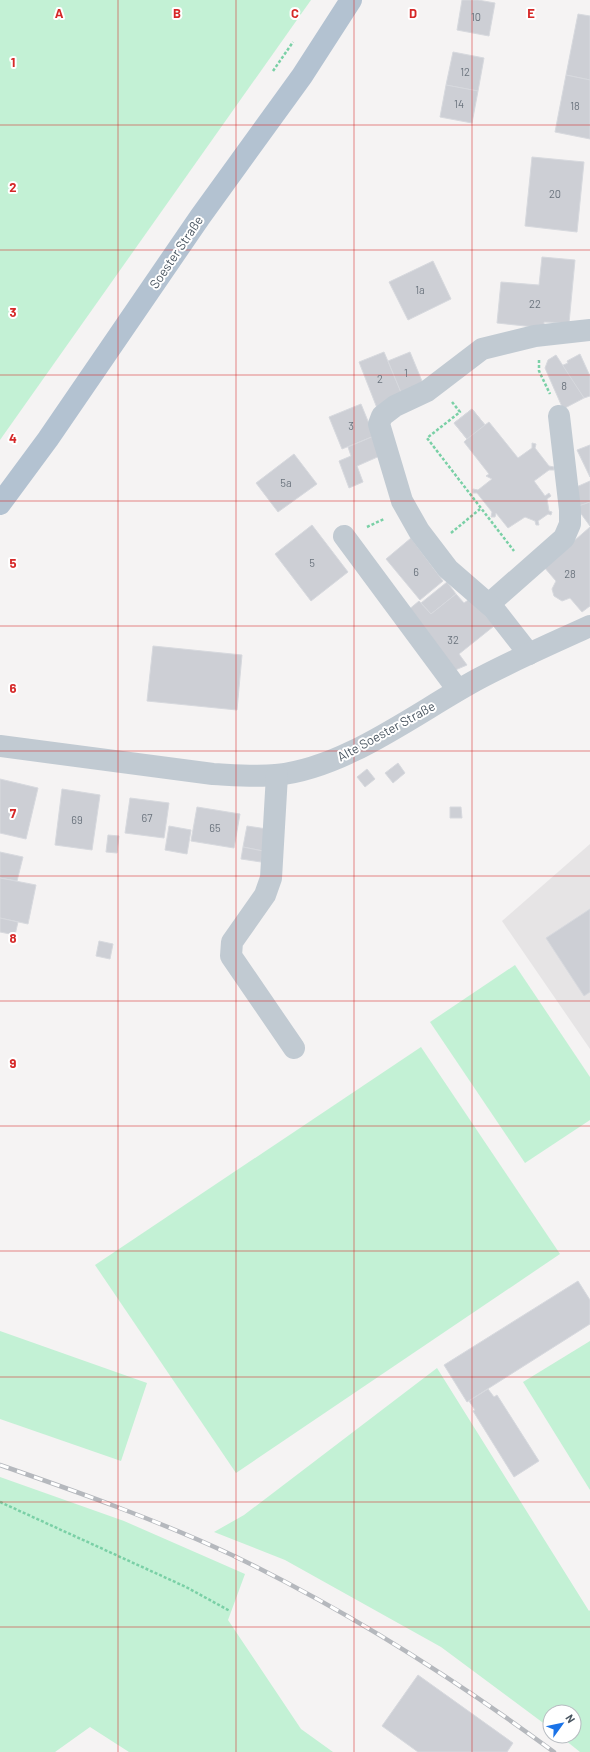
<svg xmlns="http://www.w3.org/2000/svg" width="590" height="1752" viewBox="0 0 590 1752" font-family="Barlow,sans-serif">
<rect width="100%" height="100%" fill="#f5f3f3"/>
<path fill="#e6e4e5" d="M 590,844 L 590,1049 L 502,921 Z"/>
<g fill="#c3f1d5">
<path d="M 0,0 L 311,0 L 0,440 Z"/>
<path d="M 515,965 L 590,1077 L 590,1120 L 525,1163 L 430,1022 Z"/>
<path d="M 421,1047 L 560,1254 L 236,1473 L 95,1265 Z"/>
<path d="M 0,1331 L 147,1383 L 121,1461 L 0,1419 Z"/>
<path d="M 590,1341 L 590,1490 L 523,1382 Z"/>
<path d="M 437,1368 L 589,1611 L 590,1610 L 590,1752 L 580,1752 L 560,1736 L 574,1736 L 574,1712 L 550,1712 L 550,1728 L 441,1647 L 285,1560 L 214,1532 L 244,1515 Z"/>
<path d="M 0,1477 L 124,1521 L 245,1574 L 228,1620 L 301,1729 L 333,1752 L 129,1752 L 90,1727 L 55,1752 L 0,1752 Z"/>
</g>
<g fill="#cdcfd5" stroke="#d7d9de">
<path d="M 462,0 L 478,0 L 495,3 L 489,36 L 457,30 Z"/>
<path d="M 578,14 L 590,16 L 590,80 L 566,75 Z"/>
<path d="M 453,52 L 484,58 L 478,91 L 446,85 Z"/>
<path d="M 566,75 L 590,80 L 590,139 L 555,132 Z"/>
<path d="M 446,85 L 478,91 L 472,123 L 440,117 Z"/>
<path d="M 532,157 L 584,162 L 577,232 L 525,226 Z"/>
<path d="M 542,257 L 575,260 L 569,323 L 544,322 L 544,328 L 497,323 L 501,282 L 539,285 Z"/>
<path d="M 433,261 L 451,299 L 408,320 L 389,282 Z"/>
<path d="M 384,352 L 403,397 L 377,408 L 359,362 Z"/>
<path d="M 410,352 L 424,386 L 402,395 L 388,361 Z"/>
<path d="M 580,354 L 590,376 L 590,396 L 584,398 L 561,366 L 568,363 L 567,361 Z"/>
<path d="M 556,355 L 584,398 L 563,409 L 545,368 L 548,360 Z"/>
<path d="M 361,404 L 374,436 L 342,449 L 329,417 Z"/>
<path d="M 472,409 L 485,425 L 489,422 L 518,458 L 532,448 L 532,443 L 536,444 L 535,448 L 549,466 L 554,467 L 554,470 L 549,470 L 534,481 L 545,496 L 549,493 L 551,496 L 547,499 L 549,511 L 552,512 L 551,515 L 548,514 L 538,521 L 539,525 L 536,525 L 535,521 L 525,517 L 508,528 L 496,513 L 495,517 L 491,517 L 492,512 L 477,493 L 473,493 L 473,489 L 478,490 L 492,479 L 486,476 L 489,474 L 464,442 L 467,439 L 454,423 Z"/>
<path d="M 472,409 L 485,425 L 467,439 L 454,423 Z"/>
<path d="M 374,436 L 382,455 L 357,466 L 363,482 L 349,488 L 339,461 L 351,456 L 348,447 Z"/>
<path d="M 590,445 L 590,477 L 577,450 Z"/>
<path d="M 294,454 L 317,484 L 278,512 L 256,483 Z"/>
<path d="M 590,481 L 590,502 L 576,507 L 574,488 Z"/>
<path d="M 590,502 L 590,526 L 576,507 Z"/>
<path d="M 312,525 L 348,572 L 311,601 L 275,554 Z"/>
<path d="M 590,527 L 590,606 L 582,612 L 570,598 L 562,601 L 554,596 L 552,589 L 556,581 L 544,567 Z"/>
<path d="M 411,538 L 443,581 L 420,600 L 386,559 Z"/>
<path d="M 447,582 L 456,594 L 431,614 L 421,603 Z"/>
<path d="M 456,594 L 464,603 L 471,598 L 494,626 L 459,654 L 467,665 L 453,671 L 407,611 L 419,601 L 431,614 Z"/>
<path d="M 153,646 L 242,655 L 237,710 L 147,701 Z"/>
<path d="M 398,763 L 405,773 L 393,783 L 385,773 Z"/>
<path d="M 367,769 L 375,779 L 365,787 L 357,777 Z"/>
<path d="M 0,779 L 38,788 L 26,839 L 0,833 Z"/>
<path d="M 62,789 L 100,795 L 92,850 L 55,845 Z"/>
<path d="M 130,798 L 169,803 L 164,838 L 125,833 Z"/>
<path d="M 197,807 L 240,814 L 234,848 L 191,841 Z"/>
<path d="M 450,807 L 461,807 L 462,818 L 450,818 Z"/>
<path d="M 169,826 L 191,830 L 187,854 L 165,850 Z"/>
<path d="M 247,826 L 267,829 L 263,851 L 243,847 Z"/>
<path d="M 108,835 L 119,836 L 117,853 L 106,852 Z"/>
<path d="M 243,847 L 263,851 L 261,862 L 241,859 Z"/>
<path d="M 0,852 L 23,857 L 17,881 L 0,878 Z"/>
<path d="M 0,878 L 36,885 L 28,924 L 0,918 Z"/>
<path d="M 590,909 L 590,992 L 584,996 L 546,938 Z"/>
<path d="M 0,918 L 18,922 L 15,935 L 0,932 Z"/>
<path d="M 99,941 L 113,944 L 110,959 L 96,956 Z"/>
<path d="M 578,1281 L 590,1300 L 590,1324 L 467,1402 L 444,1365 Z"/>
<path d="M 488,1389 L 494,1397 L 497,1395 L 539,1461 L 514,1477 L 473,1411 L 475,1410 L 469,1401 Z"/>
<path d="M 418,1675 L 513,1743 L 507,1752 L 418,1752 L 382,1726 Z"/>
</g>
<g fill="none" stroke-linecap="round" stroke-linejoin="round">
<g stroke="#7ad0a6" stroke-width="2.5" stroke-dasharray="3 2" stroke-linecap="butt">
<path d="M 273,71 L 293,42"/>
<path d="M 539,360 L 539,371 L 550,394"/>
<path d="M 452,402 L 460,412 L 427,438 L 514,551"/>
<path d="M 367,527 L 384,519"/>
<path d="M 451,533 L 480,509"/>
<path d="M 0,1502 L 186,1587 L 230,1611"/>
</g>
<g stroke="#c1cad2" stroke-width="22">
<path d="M 344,536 L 458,690"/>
<path d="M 489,604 L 564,538 L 570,524 L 570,510 L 559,416"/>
<path d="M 529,654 L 493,608 L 448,569 L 419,531 L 402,501 L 379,424 L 382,416 L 395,406 L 427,391 L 482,349 L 535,336 L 590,330"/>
<path d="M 0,746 L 213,774 C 234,775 255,777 276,775 C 347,768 418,711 480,678 C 516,659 553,643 590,626"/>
<path d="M 277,775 L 271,878 L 265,895 L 232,942 L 231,956 L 294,1048"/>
</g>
<path stroke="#b3c2d1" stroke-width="22" d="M 0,504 L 48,439 L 200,217 L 302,76 L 351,0"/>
<g stroke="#b5b8bd" stroke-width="4.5">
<path id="rail" d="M 0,1465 C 78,1492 157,1520 232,1555 C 346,1610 452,1677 554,1752"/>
</g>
<use href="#rail" stroke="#fff" stroke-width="3" stroke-dasharray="9" stroke-linecap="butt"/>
</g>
<path fill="none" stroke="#d62828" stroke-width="1" stroke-opacity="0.55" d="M 118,0 L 118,1752M 236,0 L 236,1752M 354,0 L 354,1752M 472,0 L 472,1752M 0,125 L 590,125M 0,250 L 590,250M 0,375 L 590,375M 0,501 L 590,501M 0,626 L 590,626M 0,751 L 590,751M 0,876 L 590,876M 0,1001 L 590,1001M 0,1126 L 590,1126M 0,1251 L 590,1251M 0,1377 L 590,1377M 0,1502 L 590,1502M 0,1627 L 590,1627"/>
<g text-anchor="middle" stroke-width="4" stroke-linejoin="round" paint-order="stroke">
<g font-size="11" fill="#6b747e">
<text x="476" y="21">10</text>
<text x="465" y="76">12</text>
<text x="459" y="108">14</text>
<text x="575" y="110">18</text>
<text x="555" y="198">20</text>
<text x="420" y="294">1a</text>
<text x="535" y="308">22</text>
<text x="406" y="377">1</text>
<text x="380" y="383">2</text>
<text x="564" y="390">8</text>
<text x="351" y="430">3</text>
<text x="286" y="487">5a</text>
<text x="312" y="567">5</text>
<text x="416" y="576">6</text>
<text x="570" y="578">28</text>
<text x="453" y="644">32</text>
<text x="147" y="822">67</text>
<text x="77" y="824">69</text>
<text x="215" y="832">65</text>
</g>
<g font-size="13" fill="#4a5661" stroke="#fff">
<text transform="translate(176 252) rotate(-56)" y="5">Soester Straße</text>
<text transform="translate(386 731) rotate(-29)" y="5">Alte Soester Straße</text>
</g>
</g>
<g font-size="13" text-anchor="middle" font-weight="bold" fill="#d62828" stroke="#fff" stroke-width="4" stroke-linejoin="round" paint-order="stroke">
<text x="59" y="18">A</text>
<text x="177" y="18">B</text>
<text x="295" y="18">C</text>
<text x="413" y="18">D</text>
<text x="531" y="18">E</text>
<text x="13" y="67">1</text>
<text x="13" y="192">2</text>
<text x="13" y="317">3</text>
<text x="13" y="443">4</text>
<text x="13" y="568">5</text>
<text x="13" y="693">6</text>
<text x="13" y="818">7</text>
<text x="13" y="943">8</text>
<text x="13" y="1068">9</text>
</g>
<g transform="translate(562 1724) rotate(57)"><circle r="19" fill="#ffffff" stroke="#b7bbc0"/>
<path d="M0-3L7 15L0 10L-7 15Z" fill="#1a73e8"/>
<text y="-6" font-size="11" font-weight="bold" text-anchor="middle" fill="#4a5661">N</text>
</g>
</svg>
